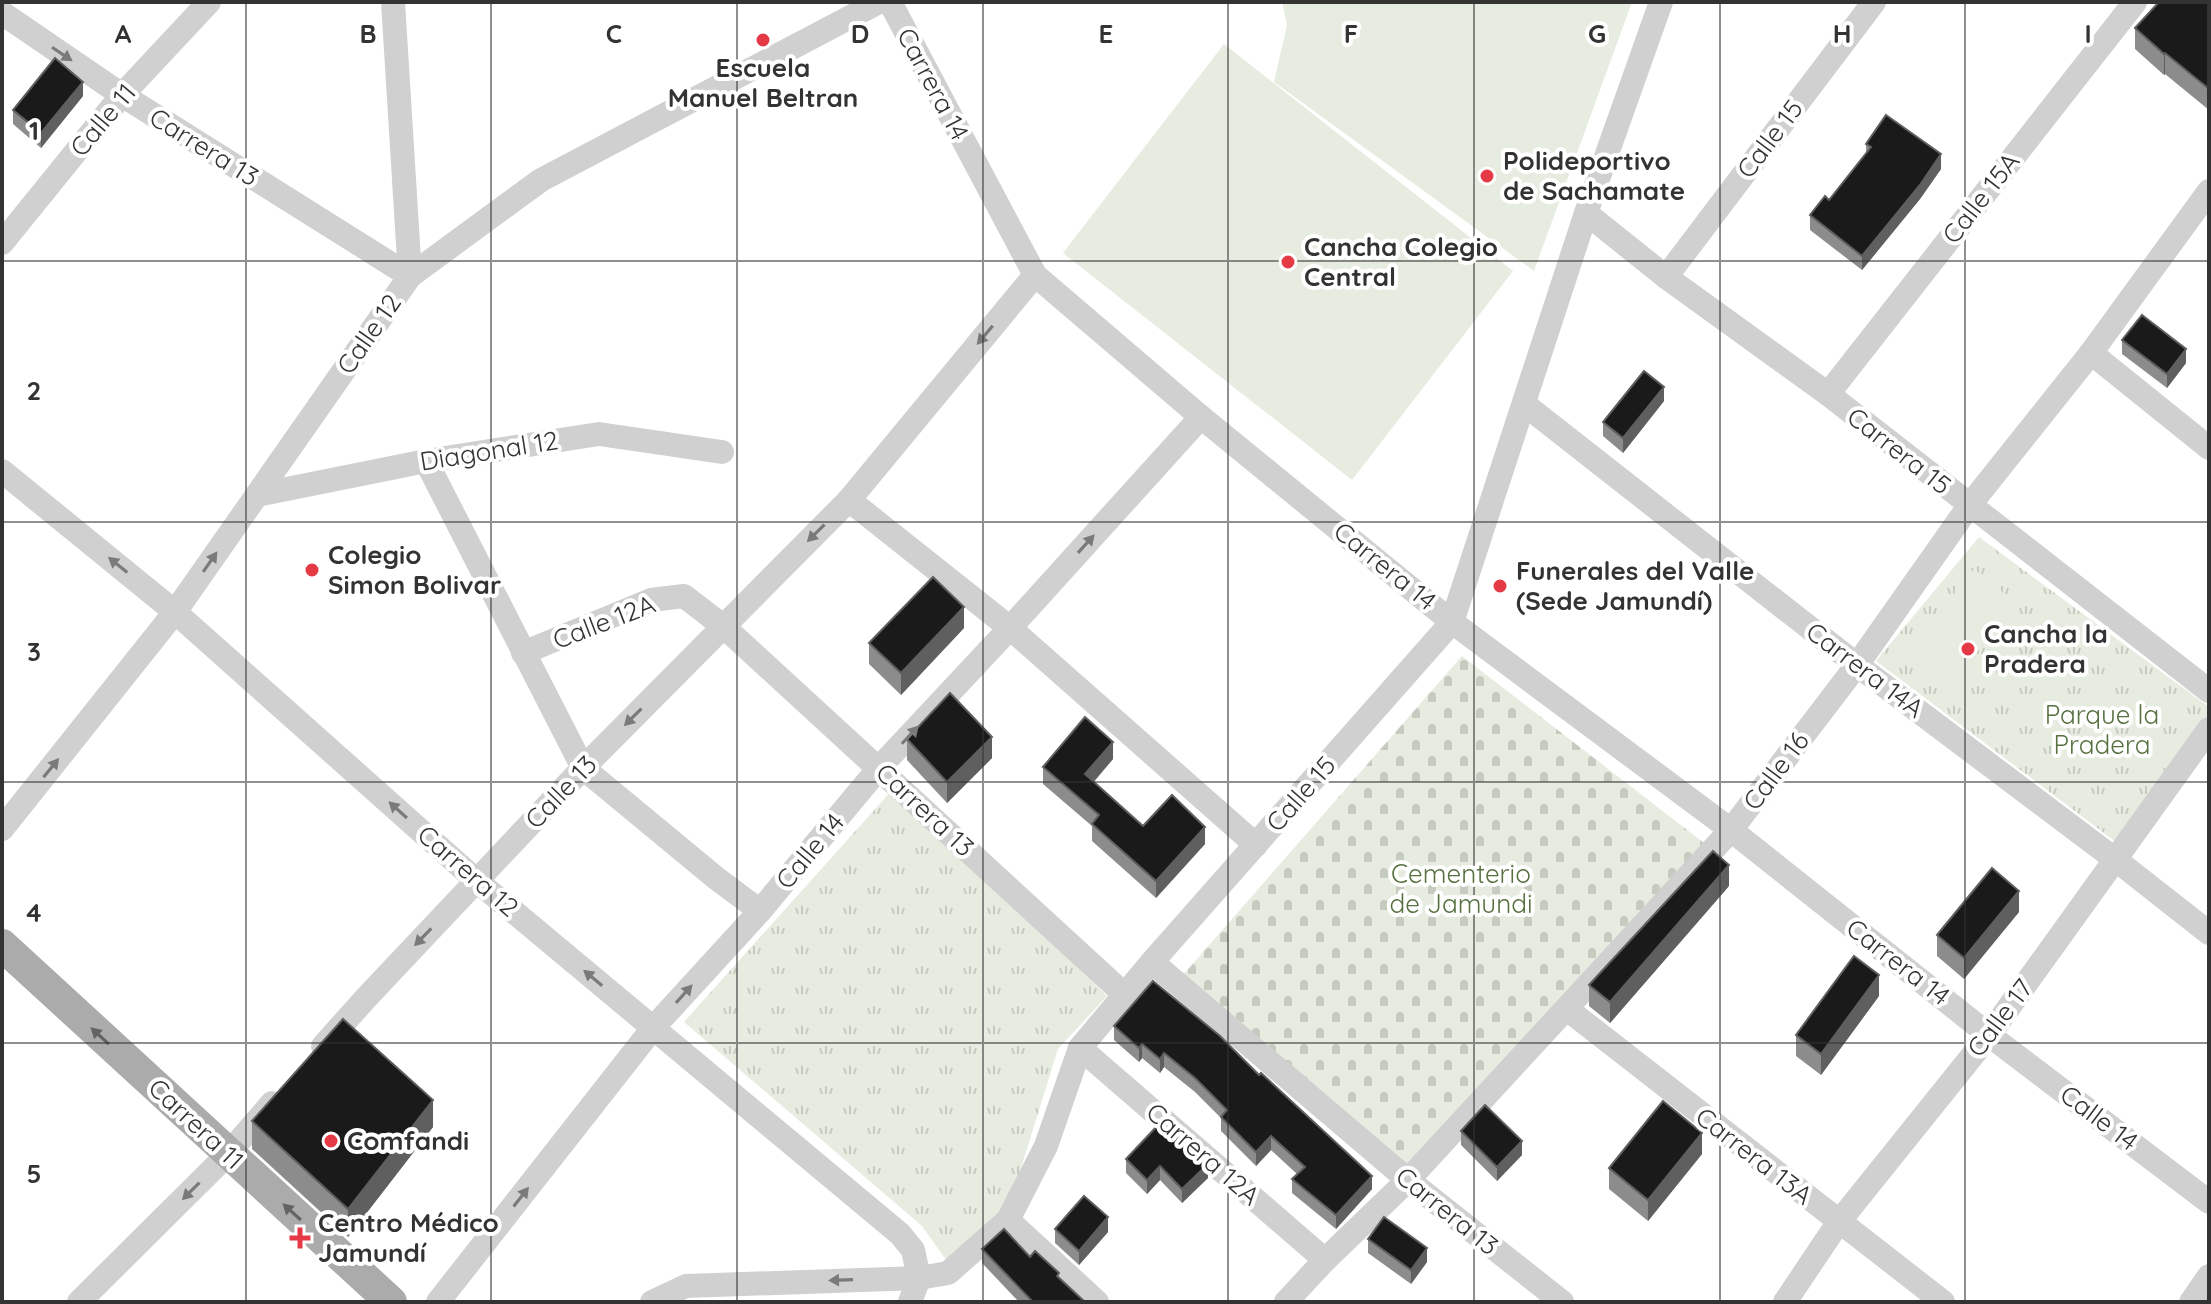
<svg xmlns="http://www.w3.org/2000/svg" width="2211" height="1304" viewBox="0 0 2211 1304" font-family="Quicksand,sans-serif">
<defs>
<pattern id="cemetery-stones" width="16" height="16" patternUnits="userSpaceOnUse" patternTransform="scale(2)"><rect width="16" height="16" fill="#e6ecdf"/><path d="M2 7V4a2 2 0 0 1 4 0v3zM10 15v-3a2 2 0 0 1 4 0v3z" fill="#c6cbc0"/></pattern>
<pattern id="park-tufts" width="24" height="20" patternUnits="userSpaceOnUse" patternTransform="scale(2)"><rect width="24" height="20" fill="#e6ecdf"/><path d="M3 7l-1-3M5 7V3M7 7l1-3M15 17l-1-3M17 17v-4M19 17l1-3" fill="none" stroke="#c6cbc0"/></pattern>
</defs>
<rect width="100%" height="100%" fill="#fff"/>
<path fill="url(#cemetery-stones)" d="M 1462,656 L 1704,843 L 1414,1173 L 1183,975 Z"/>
<g fill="url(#park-tufts)">
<path d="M 1979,537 L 2209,707 L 2209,740 L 2133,855 L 1876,661 Z"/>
<path d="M 894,788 L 1107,996 L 1058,1049 L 1006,1216 L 949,1264 L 922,1226 L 684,1022 Z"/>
</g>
<g fill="#e6ecdf">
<path d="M 1282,2 L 1632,2 L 1534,271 L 1274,82 L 1287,25 Z"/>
<path d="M 1224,44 L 1513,271 L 1352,480 L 1063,253 Z"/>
<path d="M 1974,569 L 2015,602 L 1950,688 L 1904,654 Z"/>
</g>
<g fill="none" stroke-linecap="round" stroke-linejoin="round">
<g stroke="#d0d0d0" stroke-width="24">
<path d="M 393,2 L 410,276"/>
<path d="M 890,2 L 1035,275 L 1201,417 L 1452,622 L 1731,830 L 1989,1035 L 2209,1202"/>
<path d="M 2,13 L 122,95 L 410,276"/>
<path d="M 1586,213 L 1666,277 L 1828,394 L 2209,691"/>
<path d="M 2,243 L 122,95 L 209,2"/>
<path d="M 1666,277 L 1874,2"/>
<path d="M 2091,353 L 2209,448"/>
<path d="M 1828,394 L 2135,2"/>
<path d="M 1524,404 L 1857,665 L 2116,860 L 2209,933"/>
<path d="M 426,461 L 583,768 L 716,878 L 760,911"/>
<path d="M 2,471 L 175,612 L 477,881 L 900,1234 L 913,1250 L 919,1278"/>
<path d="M 257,495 L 426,461 L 599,434 L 722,452"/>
<path d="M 849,500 L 1010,628 L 1256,845"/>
<path d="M 523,653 L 651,600 L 684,596 L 723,626 L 1125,995"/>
<path d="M 2,829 L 175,612 L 410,276 L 541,180 L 879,2"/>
<path d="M 1152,962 L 1408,1180 L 1562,1302"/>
<path d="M 1567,1009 L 1943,1302"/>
<path d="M 323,1046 L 366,998 L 583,768 L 849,500 L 1035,275"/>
<path d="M 1080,1048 L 1325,1260"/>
<path d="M 1008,1220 L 1097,1302"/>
<path d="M 79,1302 L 228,1154 L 272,1103"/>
<path d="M 438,1302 L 653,1028 L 760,911 L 879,768 L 1010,628 L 1201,417"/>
<path d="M 652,1302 L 686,1286 L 919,1278 L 948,1273 L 1008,1220 L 1046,1146 L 1080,1048 L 1152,962 L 1452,622 L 1586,213 L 1661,2"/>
<path d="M 910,1302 L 919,1278"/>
<path d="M 1286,1302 L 1325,1260 L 1408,1180 L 1731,830 L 1857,665 L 1969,506 L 2091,353 L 2209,191"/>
<path d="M 1785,1302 L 1838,1223 L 1989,1035 L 2209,729"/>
<path d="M 2191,1302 L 2209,1276"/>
</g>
<path stroke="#ababab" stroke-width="32" d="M 2,945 L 391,1302"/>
</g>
<g fill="#8c8c8c">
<path d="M 2209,2 L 2209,110 L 2165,74 L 2164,75 L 2135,49 L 2135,28 Z"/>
<path d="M 83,96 L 41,148 L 13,124 L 13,110 Z"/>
<path d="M 1866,144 L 1941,169 L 1920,199 L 1862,270 L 1810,230 L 1810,215 L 1829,200 L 1866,154 Z"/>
<path d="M 2122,340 L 2186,363 L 2167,388 L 2122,354 Z"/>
<path d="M 1664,401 L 1623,453 L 1603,436 L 1603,422 Z"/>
<path d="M 964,628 L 901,695 L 869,664 L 869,643 Z"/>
<path d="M 907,739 L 992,758 L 947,803 L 907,760 Z"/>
<path d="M 1113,759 L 1094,782 L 1143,826 L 1205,844 L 1156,898 L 1092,841 L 1092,826 L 1043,784 L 1043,767 Z"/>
<path d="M 1729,886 L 1610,1023 L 1589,1006 L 1589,985 Z"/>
<path d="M 2019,912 L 1964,979 L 1937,956 L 1937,935 Z"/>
<path d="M 1153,981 L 1372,1189 L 1336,1229 L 1292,1193 L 1292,1179 L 1297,1174 L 1271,1150 L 1256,1166 L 1221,1131 L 1221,1118 L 1195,1092 L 1164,1067 L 1160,1073 L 1142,1058 L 1139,1062 L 1114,1040 L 1114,1026 Z"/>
<path d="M 1879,996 L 1821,1075 L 1796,1056 L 1796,1035 Z"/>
<path d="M 252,1121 L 433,1127 L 348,1237 L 252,1149 Z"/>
<path d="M 1160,1123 L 1208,1178 L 1182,1203 L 1160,1180 L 1147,1194 L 1126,1173 L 1126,1159 Z"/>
<path d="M 1461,1131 L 1522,1155 L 1497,1181 L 1461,1145 Z"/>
<path d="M 1702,1154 L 1648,1221 L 1609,1189 L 1609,1168 Z"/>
<path d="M 1055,1229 L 1108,1232 L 1079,1265 L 1055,1243 Z"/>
<path d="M 1368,1239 L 1427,1262 L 1411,1284 L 1368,1253 Z"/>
<path d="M 982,1249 L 1030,1257 L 1059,1278 L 1085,1302 L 1019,1302 L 982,1263 Z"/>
</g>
<g fill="#5f5f5f">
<path d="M 2165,53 L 2165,74 L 2164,75 L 2164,54 Z"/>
<path d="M 83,82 L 83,96 L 41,148 L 41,133 Z"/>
<path d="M 1941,154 L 1941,169 L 1920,199 L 1862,270 L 1862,256 Z"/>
<path d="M 2186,349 L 2186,363 L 2167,388 L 2167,374 Z"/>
<path d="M 1664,387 L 1664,401 L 1623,453 L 1623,438 Z"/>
<path d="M 964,607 L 964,628 L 901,695 L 901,673 Z"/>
<path d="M 992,737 L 992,758 L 947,803 L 947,782 Z"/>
<path d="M 1113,742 L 1113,759 L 1085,791 L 1085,774 Z"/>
<path d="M 1205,827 L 1205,844 L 1156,898 L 1156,881 Z"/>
<path d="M 1729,865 L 1729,886 L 1610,1023 L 1610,1002 Z"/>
<path d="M 2019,891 L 2019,912 L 1964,979 L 1964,958 Z"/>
<path d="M 1879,975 L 1879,996 L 1821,1075 L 1821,1054 Z"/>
<path d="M 1142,1044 L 1142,1058 L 1139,1062 L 1139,1048 Z"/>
<path d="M 1164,1053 L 1164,1067 L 1160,1073 L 1160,1059 Z"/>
<path d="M 433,1100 L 433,1127 L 348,1237 L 348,1209 Z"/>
<path d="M 1702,1133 L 1702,1154 L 1648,1221 L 1648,1200 Z"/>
<path d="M 1271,1136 L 1271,1150 L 1256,1166 L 1256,1152 Z"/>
<path d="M 1522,1141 L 1522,1155 L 1497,1181 L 1497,1167 Z"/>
<path d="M 1208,1164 L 1208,1178 L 1182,1203 L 1182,1189 Z"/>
<path d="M 1160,1166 L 1160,1180 L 1147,1194 L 1147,1180 Z"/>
<path d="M 1372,1176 L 1372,1189 L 1336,1229 L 1336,1215 Z"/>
<path d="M 1108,1217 L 1108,1232 L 1079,1265 L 1079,1251 Z"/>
<path d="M 1427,1248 L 1427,1262 L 1411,1284 L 1411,1270 Z"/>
</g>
<g fill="#1a1a1a" stroke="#5f5f5f" stroke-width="2">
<path d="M 2159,2 L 2209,2 L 2209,89 L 2165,53 L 2164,54 L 2135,28 Z"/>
<path d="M 55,58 L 83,82 L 41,133 L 13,110 Z"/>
<path d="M 1886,115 L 1941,154 L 1920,185 L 1862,256 L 1810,215 L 1825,196 L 1829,200 L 1871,147 L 1866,144 Z"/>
<path d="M 2142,315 L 2186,349 L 2167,374 L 2122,340 Z"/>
<path d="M 1644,371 L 1664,387 L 1623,438 L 1603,422 Z"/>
<path d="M 933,577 L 964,607 L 901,673 L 869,643 Z"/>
<path d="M 950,693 L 992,737 L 947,782 L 907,739 Z"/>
<path d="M 1085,717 L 1113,742 L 1085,774 L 1143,826 L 1172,795 L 1205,827 L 1156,881 L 1092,824 L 1099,815 L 1043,767 Z"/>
<path d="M 1713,851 L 1729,865 L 1610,1002 L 1589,985 Z"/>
<path d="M 1992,868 L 2019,891 L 1964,958 L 1937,935 Z"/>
<path d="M 1854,956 L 1879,975 L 1821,1054 L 1796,1035 Z"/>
<path d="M 1153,981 L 1220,1036 L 1259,1075 L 1261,1073 L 1372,1176 L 1336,1215 L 1292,1179 L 1305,1167 L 1271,1136 L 1256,1152 L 1221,1117 L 1227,1110 L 1195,1078 L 1164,1053 L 1160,1059 L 1142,1044 L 1139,1048 L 1114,1026 Z"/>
<path d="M 343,1019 L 433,1100 L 348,1209 L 252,1121 Z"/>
<path d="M 1663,1101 L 1702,1133 L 1648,1200 L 1609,1168 Z"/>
<path d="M 1485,1105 L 1522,1141 L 1497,1167 L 1461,1131 Z"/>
<path d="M 1160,1123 L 1208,1164 L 1182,1189 L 1160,1166 L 1147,1180 L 1126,1159 Z"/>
<path d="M 1084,1196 L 1108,1217 L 1079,1251 L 1055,1229 Z"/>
<path d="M 1384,1217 L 1427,1248 L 1411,1270 L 1368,1239 Z"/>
<path d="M 1004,1229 L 1030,1257 L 1035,1251 L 1059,1273 L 1057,1276 L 1085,1302 L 1033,1302 L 982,1249 Z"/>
</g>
<defs><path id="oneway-solid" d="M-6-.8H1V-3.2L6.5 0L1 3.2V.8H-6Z" transform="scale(2)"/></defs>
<g fill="#7a7a7a">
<use href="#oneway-solid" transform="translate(62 54) rotate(34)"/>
<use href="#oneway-solid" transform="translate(985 335) rotate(130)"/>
<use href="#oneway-solid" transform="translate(816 533) rotate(135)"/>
<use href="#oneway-solid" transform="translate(1086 544) rotate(-48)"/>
<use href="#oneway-solid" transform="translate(210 562) rotate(-55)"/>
<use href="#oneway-solid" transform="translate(118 565) rotate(-141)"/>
<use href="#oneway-solid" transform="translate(633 717) rotate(135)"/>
<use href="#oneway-solid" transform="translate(910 735) rotate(-47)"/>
<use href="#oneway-solid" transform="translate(51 768) rotate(-51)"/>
<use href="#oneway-solid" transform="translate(398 810) rotate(-138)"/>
<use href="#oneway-solid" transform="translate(423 937) rotate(134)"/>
<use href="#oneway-solid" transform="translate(593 978) rotate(-140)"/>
<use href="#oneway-solid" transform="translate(684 994) rotate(-48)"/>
<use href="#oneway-solid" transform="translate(191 1191) rotate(135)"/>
<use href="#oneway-solid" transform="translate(521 1197) rotate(-52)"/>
<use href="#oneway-solid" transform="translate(841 1280) rotate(178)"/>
</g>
<g fill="#636363">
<use href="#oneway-solid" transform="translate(100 1036) rotate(-137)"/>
<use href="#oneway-solid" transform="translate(292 1212) rotate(-138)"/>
</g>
<path fill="none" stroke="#333" stroke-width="2" stroke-opacity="0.55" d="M 246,2 L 246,1302M 491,2 L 491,1302M 737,2 L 737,1302M 983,2 L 983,1302M 1228,2 L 1228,1302M 1474,2 L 1474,1302M 1720,2 L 1720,1302M 1965,2 L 1965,1302M 2,261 L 2209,261M 2,522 L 2209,522M 2,782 L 2209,782M 2,1043 L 2209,1043"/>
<g fill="#e63946" stroke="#fff" stroke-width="3">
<circle cx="763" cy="40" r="8"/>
<circle cx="1487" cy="176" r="8"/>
<circle cx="1288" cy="262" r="8"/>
<circle cx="312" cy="570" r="8"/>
<circle cx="1500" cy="586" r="8"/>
<circle cx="1968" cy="649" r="8"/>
<circle cx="331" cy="1141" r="8"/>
<path d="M296 1226h8v8h8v8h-8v8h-8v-8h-8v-8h8z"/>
</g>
<g text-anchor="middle" stroke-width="8" stroke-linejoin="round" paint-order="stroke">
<g font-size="26" font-weight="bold" fill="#333" stroke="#fff" text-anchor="start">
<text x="763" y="77" text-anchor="middle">Escuela<tspan x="763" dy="30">Manuel Beltran</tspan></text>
<text x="1503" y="170">Polideportivo<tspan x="1503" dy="30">de Sachamate</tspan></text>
<text x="1304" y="256">Cancha Colegio<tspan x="1304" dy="30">Central</tspan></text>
<text x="328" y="564">Colegio<tspan x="328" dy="30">Simon Bolivar</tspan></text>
<text x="1516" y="580">Funerales del Valle<tspan x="1516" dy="30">(Sede Jamundí)</tspan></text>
<text x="1984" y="643">Cancha la<tspan x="1984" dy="30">Pradera</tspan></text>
<text x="347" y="1150">Comfandi</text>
<text x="318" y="1232">Centro Médico<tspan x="318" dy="30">Jamundí</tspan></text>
</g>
<g font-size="26" fill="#333" stroke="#fff">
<text transform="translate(933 84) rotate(62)" y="9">Carrera 14</text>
<text transform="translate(103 120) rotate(-50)" y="9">Calle 11</text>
<text transform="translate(1770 139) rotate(-53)" y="9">Calle 15</text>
<text transform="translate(204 147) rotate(32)" y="9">Carrera 13</text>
<text transform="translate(1981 198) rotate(-52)" y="9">Calle 15A</text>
<text transform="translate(369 334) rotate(-55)" y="9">Calle 12</text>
<text transform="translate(489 451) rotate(-9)" y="9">Diagonal 12</text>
<text transform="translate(1899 451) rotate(38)" y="9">Carrera 15</text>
<text transform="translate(1385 566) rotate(39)" y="9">Carrera 14</text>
<text transform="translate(604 622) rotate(-21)" y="9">Calle 12A</text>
<text transform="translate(1865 670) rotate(37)" y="9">Carrera 14A</text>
<text transform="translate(1776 771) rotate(-53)" y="9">Calle 16</text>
<text transform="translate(561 792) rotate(-46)" y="9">Calle 13</text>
<text transform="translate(1301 794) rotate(-49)" y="9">Calle 15</text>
<text transform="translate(925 810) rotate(43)" y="9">Carrera 13</text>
<text transform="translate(810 851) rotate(-50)" y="9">Calle 14</text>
<text transform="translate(468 871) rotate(41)" y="9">Carrera 12</text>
<text transform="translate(1898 962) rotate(38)" y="9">Carrera 14</text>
<text transform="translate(2000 1018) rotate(-53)" y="9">Calle 17</text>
<text transform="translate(2099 1118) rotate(37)" y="9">Calle 14</text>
<text transform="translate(196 1124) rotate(43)" y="9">Carrera 11</text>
<text transform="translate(1203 1154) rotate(41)" y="9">Carrera 12A</text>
<text transform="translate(1754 1156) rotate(38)" y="9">Carrera 13A</text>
<text transform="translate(1447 1211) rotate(39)" y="9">Carrera 13</text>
</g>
<g font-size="26" fill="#56703f" stroke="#fff">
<text x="2102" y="724">Parque la<tspan x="2102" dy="30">Pradera</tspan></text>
<text x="1461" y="883">Cementerio<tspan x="1461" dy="30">de Jamundi</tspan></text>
</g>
</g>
<g font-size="26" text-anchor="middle" font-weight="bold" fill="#333" stroke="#fff" stroke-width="8" stroke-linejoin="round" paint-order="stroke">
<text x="123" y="43">A</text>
<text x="368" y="43">B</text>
<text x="614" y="43">C</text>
<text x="860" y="43">D</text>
<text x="1106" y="43">E</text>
<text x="1351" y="43">F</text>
<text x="1597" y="43">G</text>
<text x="1842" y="43">H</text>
<text x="2088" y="43">I</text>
<text x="34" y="140">1</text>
<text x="34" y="400">2</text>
<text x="34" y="661">3</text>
<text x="34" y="922">4</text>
<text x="34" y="1183">5</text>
</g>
<rect width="2211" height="1304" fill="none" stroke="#333333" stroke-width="8"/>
</svg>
